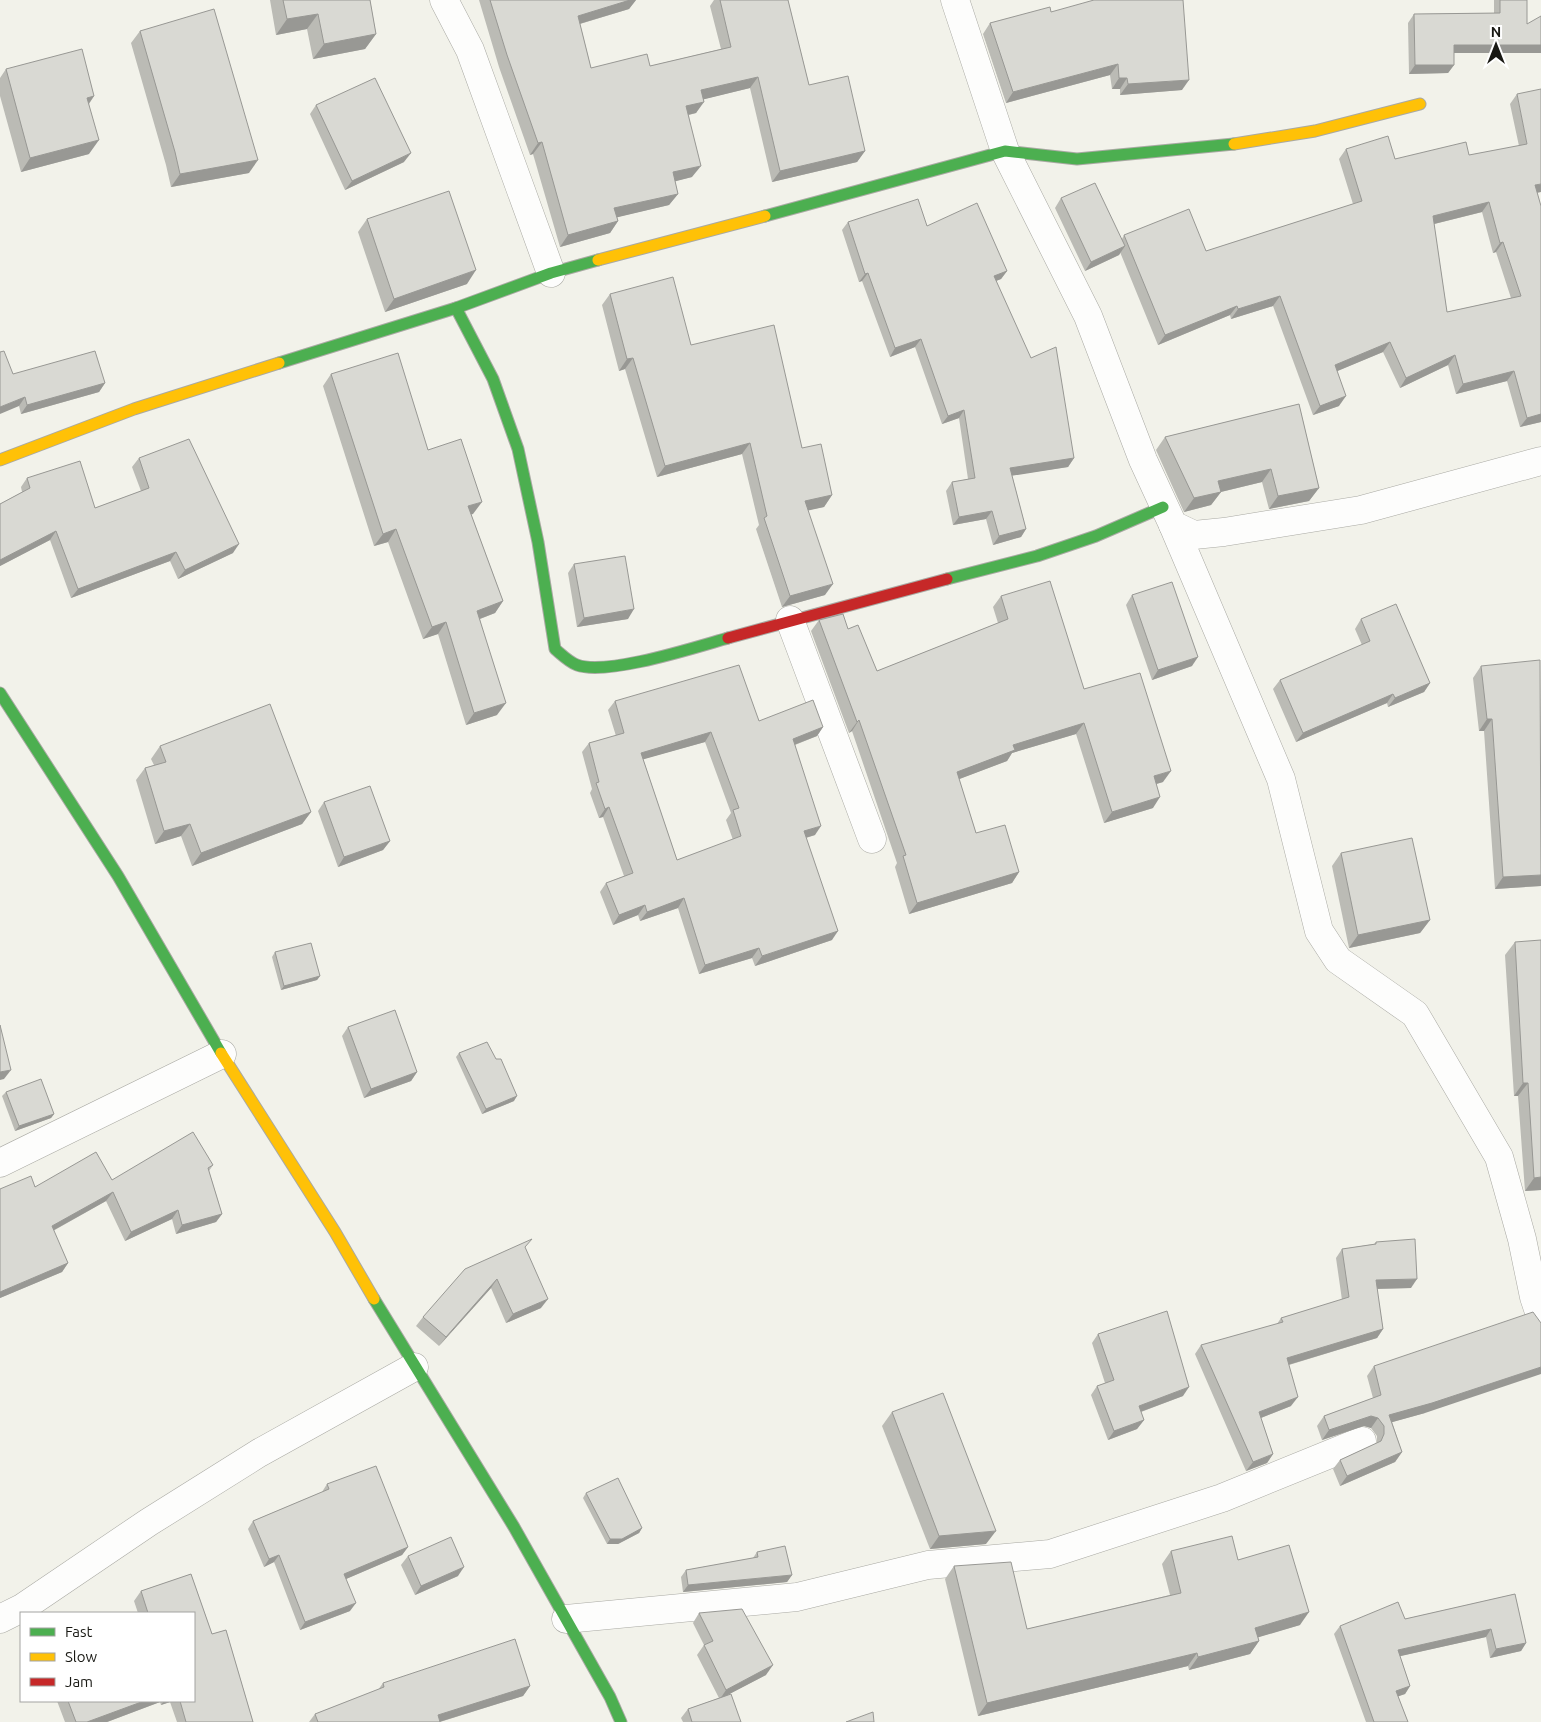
<svg xmlns="http://www.w3.org/2000/svg" width="1541" height="1722" viewBox="0 0 1541 1722" font-family="Ubuntu,sans-serif">
<rect width="100%" height="100%" fill="#f2f2ea"/>
<g fill="none" stroke-linecap="round" stroke-linejoin="round">
<g stroke="#a9a9a3" stroke-width="29">
<g id="street">
<path d="M 444,0 L 470,50 L 551,273"/>
<path d="M 955,0 L 1005,151 L 1088,316 L 1143,460 L 1173,525 L 1194,535 L 1224,532 L 1361,510 L 1541,461"/>
<path d="M 1173,525 L 1281,779 L 1319,931 L 1338,960 L 1415,1014 L 1499,1157 L 1522,1239 L 1534,1297 L 1541,1318"/>
<path d="M 790,620 L 872,839"/>
<path d="M 0,1163 L 222,1054"/>
<path d="M 0,1619 L 22,1608 L 149,1522 L 259,1453 L 414,1367"/>
<path d="M 566,1619 L 797,1597 L 928,1565 L 1050,1554 L 1222,1498 L 1362,1441"/>
</g>
</g>
<g stroke="#a9a9a3" stroke-width="13">
<g id="fast">
<path d="M 765,216 L 1005,151 L 1077,159 L 1234,144"/>
<path d="M 456,308 L 493,379 L 518,449 L 538,542 L 555,649 C 561,654 569,662 577,665 C 607,676 696,647 728,638"/>
<path d="M 279,363 L 456,308 L 551,273 L 598,260"/>
<path d="M 947,579 L 1037,556 L 1096,536 L 1163,507"/>
<path d="M 0,693 L 118,876 L 221,1053"/>
<path d="M 374,1299 L 514,1527 L 610,1697 L 621,1722"/>
</g>
</g>
<g stroke="#a9a9a3" stroke-width="13">
<g id="slow">
<path d="M 1234,144 L 1315,131 L 1420,104"/>
<path d="M 598,260 L 765,216"/>
<path d="M 0,460 L 134,409 L 279,363"/>
<path d="M 221,1053 L 335,1232 L 374,1299"/>
</g>
</g>
<g stroke="#a9a9a3" stroke-width="13">
<path id="jam" d="M 728,638 L 947,579"/>
</g>
<use href="#street" stroke="#fdfdfc" stroke-width="28"/>
<use href="#fast" stroke="#4caf50" stroke-width="11"/>
<use href="#slow" stroke="#ffc107" stroke-width="11"/>
<use href="#jam" stroke="#c62828" stroke-width="11"/>
</g>
<g fill="#bbbbb5" fill-rule="evenodd">
<path d="M 270,0 L 370,0 L 376,34 L 365,49 L 313,59 L 307,29 L 276,35 Z"/>
<path d="M 479,0 L 636,0 L 629,9 L 580,24 L 591,68 L 650,66 L 721,49 L 710,6 L 714,0 L 788,0 L 809,85 L 865,151 L 857,162 L 772,182 L 750,88 L 704,99 L 696,113 L 689,115 L 692,177 L 675,181 L 678,194 L 669,205 L 617,217 L 618,221 L 610,233 L 560,247 L 533,154 L 530,155 L 499,67 Z"/>
<path d="M 1494,0 L 1527,0 L 1527,24 L 1541,53 L 1454,53 L 1454,65 L 1448,73 L 1409,74 L 1408,23 L 1414,14 L 1494,13 Z"/>
<path d="M 1051,12 L 1182,90 L 1120,95 L 1120,89 L 1112,89 L 1110,75 L 1006,103 L 983,34 L 990,23 Z"/>
<path d="M 140,31 L 249,173 L 171,187 L 166,165 L 131,43 Z"/>
<path d="M 6,69 L 94,96 L 89,104 L 89,154 L 21,172 L 0,96 L 0,78 Z"/>
<path d="M 1517,94 L 1537,193 L 1541,206 L 1541,422 L 1520,427 L 1507,381 L 1456,394 L 1448,365 L 1400,388 L 1383,352 L 1337,371 L 1339,406 L 1313,415 L 1273,306 L 1231,319 L 1230,315 L 1158,345 L 1120,252 L 1119,255 L 1085,271 L 1055,208 L 1061,198 L 1122,239 L 1124,235 L 1206,251 L 1353,204 L 1339,159 L 1346,149 L 1395,159 L 1469,155 L 1519,146 L 1510,104 ZM 1482,212 L 1493,253 L 1496,252 L 1511,298 L 1447,312 L 1434,224 Z"/>
<path d="M 316,105 L 404,162 L 345,190 L 310,114 Z"/>
<path d="M 367,219 L 467,284 L 385,312 L 358,232 Z"/>
<path d="M 848,222 L 927,226 L 1007,271 L 1001,279 L 996,281 L 1074,458 L 1068,467 L 1012,475 L 1026,529 L 1021,537 L 993,545 L 986,519 L 953,525 L 946,491 L 952,482 L 968,479 L 959,418 L 942,424 L 915,347 L 890,357 L 862,281 L 859,282 L 842,230 Z"/>
<path d="M 610,294 L 691,345 L 802,448 L 832,495 L 824,507 L 808,510 L 825,595 L 782,607 L 756,529 L 759,525 L 742,454 L 657,477 L 625,369 L 619,371 L 602,305 Z"/>
<path d="M 13,374 L 105,383 L 99,392 L 21,414 L 19,406 Z"/>
<path d="M 331,374 L 428,450 L 473,514 L 471,514 L 503,601 L 495,613 L 480,619 L 497,715 L 466,725 L 438,634 L 423,639 L 388,542 L 374,546 L 323,386 Z"/>
<path d="M 1299,404 L 1319,488 L 1309,501 L 1269,509 L 1262,482 L 1221,492 L 1211,505 L 1184,512 L 1156,450 L 1165,437 Z"/>
<path d="M 139,458 L 233,553 L 178,579 L 170,561 L 71,598 L 50,540 L 0,566 L 0,504 L 22,492 L 21,487 L 27,478 L 95,508 L 141,491 L 132,467 Z"/>
<path d="M 574,564 L 628,619 L 577,627 L 568,573 Z"/>
<path d="M 1132,595 L 1192,666 L 1152,680 L 1126,605 Z"/>
<path d="M 1001,596 L 1084,689 L 1163,782 L 1156,784 L 1153,808 L 1104,823 L 1076,734 L 1012,753 L 1007,761 L 959,779 L 976,833 L 1019,872 L 1012,883 L 909,914 L 895,867 L 897,863 L 852,731 L 849,733 L 811,631 L 819,620 L 848,629 L 877,671 L 998,623 L 993,607 Z"/>
<path d="M 1361,619 L 1430,683 L 1424,692 L 1388,707 L 1387,703 L 1296,742 L 1273,689 L 1280,680 L 1362,645 L 1355,629 Z"/>
<path d="M 1481,666 L 1541,886 L 1495,889 L 1484,731 L 1479,731 L 1473,678 Z"/>
<path d="M 615,701 L 759,721 L 823,727 L 817,736 L 795,745 L 815,835 L 806,838 L 832,940 L 755,966 L 752,958 L 699,974 L 678,908 L 640,921 L 638,915 L 613,925 L 600,892 L 606,883 L 624,876 L 603,817 L 599,818 L 590,793 L 592,789 L 582,752 L 589,743 L 616,736 L 608,710 ZM 705,742 L 731,813 L 726,820 L 733,840 L 677,860 L 643,759 Z"/>
<path d="M 160,746 L 311,812 L 302,824 L 192,866 L 181,836 L 155,844 L 136,780 L 145,768 L 154,765 L 151,759 Z"/>
<path d="M 324,802 L 390,841 L 383,850 L 338,867 L 318,811 Z"/>
<path d="M 1341,853 L 1430,920 L 1420,933 L 1349,948 L 1332,866 Z"/>
<path d="M 1515,942 L 1541,1190 L 1525,1191 L 1518,1096 L 1514,1096 L 1505,955 Z"/>
<path d="M 275,952 L 320,976 L 317,980 L 281,990 L 272,957 Z"/>
<path d="M 348,1027 L 417,1072 L 411,1081 L 364,1098 L 342,1036 Z"/>
<path d="M 459,1053 L 514,1101 L 482,1114 L 456,1057 Z"/>
<path d="M 6,1092 L 54,1114 L 51,1118 L 15,1131 L 2,1096 Z"/>
<path d="M 213,1165 L 209,1171 L 222,1214 L 216,1222 L 176,1234 L 172,1219 L 125,1241 L 106,1201 L 53,1231 L 68,1263 L 62,1272 L 0,1298 L 0,1189 L 112,1180 Z"/>
<path d="M 1376,1242 L 1411,1288 L 1377,1289 L 1383,1329 L 1377,1338 L 1289,1365 L 1291,1406 L 1261,1418 L 1273,1454 L 1267,1463 L 1246,1471 L 1195,1354 L 1201,1345 L 1277,1324 L 1281,1318 L 1342,1300 L 1336,1258 L 1342,1249 L 1374,1244 Z"/>
<path d="M 526,1249 L 541,1308 L 506,1323 L 491,1288 L 439,1346 L 416,1326 L 423,1317 Z"/>
<path d="M 1098,1334 L 1183,1396 L 1141,1412 L 1144,1420 L 1137,1429 L 1108,1440 L 1091,1395 L 1097,1386 L 1105,1383 L 1092,1343 Z"/>
<path d="M 1374,1366 L 1425,1413 L 1392,1422 L 1402,1452 L 1395,1462 L 1340,1486 L 1333,1469 L 1340,1460 L 1377,1443 L 1377,1436 L 1371,1428 L 1364,1426 L 1322,1440 L 1317,1426 L 1324,1416 L 1373,1398 L 1367,1376 Z"/>
<path d="M 892,1412 L 986,1544 L 930,1549 L 882,1426 Z"/>
<path d="M 327,1484 L 408,1547 L 402,1555 L 346,1579 L 350,1611 L 300,1630 L 274,1562 L 264,1567 L 248,1529 L 253,1521 L 322,1492 Z"/>
<path d="M 586,1493 L 642,1528 L 639,1533 L 618,1544 L 607,1544 L 583,1498 Z"/>
<path d="M 1171,1551 L 1238,1560 L 1300,1625 L 1258,1637 L 1259,1641 L 1250,1654 L 1189,1670 L 1188,1666 L 978,1716 L 945,1579 L 954,1566 L 1027,1629 L 1170,1595 L 1162,1564 Z"/>
<path d="M 757,1552 L 792,1575 L 787,1582 L 683,1592 L 681,1577 L 686,1570 L 753,1558 Z"/>
<path d="M 408,1556 L 458,1576 L 415,1595 L 401,1565 Z"/>
<path d="M 191,1574 L 212,1634 L 226,1630 L 253,1722 L 177,1722 L 170,1702 L 161,1705 L 160,1702 L 107,1722 L 65,1722 L 57,1701 L 194,1701 L 194,1613 L 138,1613 L 134,1601 L 141,1591 Z"/>
<path d="M 1515,1594 L 1526,1643 L 1521,1651 L 1490,1658 L 1486,1637 L 1400,1656 L 1410,1686 L 1405,1694 L 1398,1696 L 1408,1722 L 1366,1722 L 1334,1634 L 1340,1626 L 1405,1619 Z"/>
<path d="M 699,1613 L 766,1675 L 729,1694 L 741,1722 L 683,1722 L 681,1718 L 688,1709 L 719,1698 L 697,1655 L 704,1645 L 693,1623 Z"/>
<path d="M 383,1683 L 530,1686 L 523,1696 L 440,1722 L 309,1722 L 315,1714 L 378,1690 Z"/>
</g>
<g fill="#989894">
<path d="M 630,0 L 636,0 L 629,9 L 569,27 L 578,16 Z"/>
<path d="M 318,14 L 307,29 L 276,35 L 287,19 Z"/>
<path d="M 376,34 L 365,49 L 313,59 L 324,44 Z"/>
<path d="M 1454,45 L 1541,45 L 1541,53 L 1447,53 Z"/>
<path d="M 1118,64 L 1110,75 L 1006,103 L 1013,92 Z"/>
<path d="M 1415,65 L 1454,65 L 1448,73 L 1409,74 Z"/>
<path d="M 758,77 L 750,88 L 693,102 L 701,90 Z"/>
<path d="M 1119,78 L 1127,78 L 1120,89 L 1112,89 Z"/>
<path d="M 1189,80 L 1182,90 L 1120,95 L 1128,84 Z"/>
<path d="M 94,96 L 85,109 L 87,98 Z"/>
<path d="M 704,102 L 696,113 L 678,117 L 686,106 Z"/>
<path d="M 99,140 L 89,154 L 21,172 L 30,158 Z"/>
<path d="M 542,142 L 533,154 L 530,155 L 538,143 Z"/>
<path d="M 865,151 L 857,162 L 772,182 L 780,171 Z"/>
<path d="M 411,153 L 404,162 L 345,190 L 352,181 Z"/>
<path d="M 258,160 L 249,173 L 171,187 L 180,174 Z"/>
<path d="M 701,166 L 692,177 L 665,184 L 673,172 Z"/>
<path d="M 1541,184 L 1541,192 L 1528,195 L 1535,185 Z"/>
<path d="M 678,194 L 669,205 L 606,220 L 614,208 Z"/>
<path d="M 1489,202 L 1482,212 L 1426,226 L 1433,216 Z"/>
<path d="M 618,221 L 610,233 L 560,247 L 568,235 Z"/>
<path d="M 1503,242 L 1496,252 L 1493,253 L 1500,243 Z"/>
<path d="M 1125,246 L 1119,255 L 1085,271 L 1091,262 Z"/>
<path d="M 476,270 L 467,284 L 385,312 L 394,299 Z"/>
<path d="M 1007,271 L 1001,279 L 988,284 L 994,276 Z"/>
<path d="M 868,273 L 862,281 L 859,282 L 865,274 Z"/>
<path d="M 1280,296 L 1273,306 L 1231,319 L 1238,309 Z"/>
<path d="M 1237,306 L 1230,315 L 1158,345 L 1165,335 Z"/>
<path d="M 921,339 L 915,347 L 890,357 L 895,348 Z"/>
<path d="M 1390,342 L 1383,352 L 1328,375 L 1335,365 Z"/>
<path d="M 1455,355 L 1448,365 L 1400,388 L 1406,378 Z"/>
<path d="M 633,358 L 625,369 L 619,371 L 627,359 Z"/>
<path d="M 1514,371 L 1507,381 L 1456,394 L 1463,384 Z"/>
<path d="M 105,383 L 99,392 L 21,414 L 27,405 Z"/>
<path d="M 1346,396 L 1339,406 L 1313,415 L 1320,406 Z"/>
<path d="M 25,397 L 19,406 L 0,414 L 0,407 Z"/>
<path d="M 964,410 L 959,418 L 942,424 L 948,416 Z"/>
<path d="M 1541,414 L 1541,422 L 1520,427 L 1527,418 Z"/>
<path d="M 750,443 L 742,454 L 657,477 L 665,466 Z"/>
<path d="M 1074,458 L 1068,467 L 1004,477 L 1010,468 Z"/>
<path d="M 1271,469 L 1262,482 L 1208,495 L 1218,481 Z"/>
<path d="M 1319,488 L 1309,501 L 1269,509 L 1278,496 Z"/>
<path d="M 1221,492 L 1211,505 L 1184,512 L 1194,498 Z"/>
<path d="M 832,495 L 824,507 L 797,513 L 805,501 Z"/>
<path d="M 482,502 L 473,514 L 459,518 L 468,506 Z"/>
<path d="M 992,511 L 986,519 L 953,525 L 959,517 Z"/>
<path d="M 396,529 L 388,542 L 374,546 L 383,534 Z"/>
<path d="M 1026,529 L 1021,537 L 993,545 L 999,536 Z"/>
<path d="M 56,531 L 50,540 L 0,566 L 0,560 Z"/>
<path d="M 239,544 L 233,553 L 178,579 L 185,570 Z"/>
<path d="M 176,552 L 170,561 L 71,598 L 78,589 Z"/>
<path d="M 833,584 L 825,595 L 782,607 L 790,596 Z"/>
<path d="M 503,601 L 495,613 L 469,623 L 477,611 Z"/>
<path d="M 634,609 L 628,619 L 577,627 L 584,618 Z"/>
<path d="M 446,622 L 438,634 L 423,639 L 432,627 Z"/>
<path d="M 1198,657 L 1192,666 L 1152,680 L 1158,670 Z"/>
<path d="M 1430,683 L 1424,692 L 1388,707 L 1395,698 Z"/>
<path d="M 1393,694 L 1387,703 L 1296,742 L 1303,733 Z"/>
<path d="M 506,703 L 497,715 L 466,725 L 474,713 Z"/>
<path d="M 1487,719 L 1492,719 L 1484,731 L 1479,731 Z"/>
<path d="M 859,720 L 852,731 L 849,733 L 857,722 Z"/>
<path d="M 1084,723 L 1076,734 L 1012,753 L 1007,761 L 949,783 L 957,772 L 1013,745 Z"/>
<path d="M 823,727 L 817,736 L 786,748 L 793,739 Z"/>
<path d="M 711,732 L 705,742 L 634,762 L 641,753 Z"/>
<path d="M 1171,771 L 1163,782 L 1146,787 L 1154,776 Z"/>
<path d="M 1160,797 L 1153,808 L 1104,823 L 1112,812 Z"/>
<path d="M 609,807 L 603,817 L 599,818 L 605,809 Z"/>
<path d="M 311,812 L 302,824 L 192,866 L 201,853 Z"/>
<path d="M 190,824 L 181,836 L 155,844 L 164,831 Z"/>
<path d="M 821,826 L 815,835 L 798,840 L 804,831 Z"/>
<path d="M 390,841 L 383,850 L 338,867 L 344,857 Z"/>
<path d="M 1019,872 L 1012,883 L 909,914 L 917,903 Z"/>
<path d="M 1541,875 L 1541,886 L 1495,889 L 1503,877 Z"/>
<path d="M 684,898 L 678,908 L 640,921 L 647,912 Z"/>
<path d="M 645,905 L 638,915 L 613,925 L 619,915 Z"/>
<path d="M 1430,920 L 1420,933 L 1349,948 L 1358,935 Z"/>
<path d="M 838,931 L 832,940 L 755,966 L 762,956 Z"/>
<path d="M 759,948 L 752,958 L 699,974 L 705,965 Z"/>
<path d="M 320,976 L 317,980 L 281,990 L 284,986 Z"/>
<path d="M 11,1070 L 4,1079 L 0,1080 L 0,1072 Z"/>
<path d="M 417,1072 L 411,1081 L 364,1098 L 371,1089 Z"/>
<path d="M 1523,1083 L 1528,1083 L 1518,1096 L 1514,1096 Z"/>
<path d="M 517,1096 L 514,1101 L 482,1114 L 486,1109 Z"/>
<path d="M 54,1114 L 51,1118 L 15,1131 L 19,1126 Z"/>
<path d="M 1541,1177 L 1541,1190 L 1525,1191 L 1534,1178 Z"/>
<path d="M 113,1192 L 106,1201 L 45,1235 L 52,1226 Z"/>
<path d="M 178,1210 L 172,1219 L 125,1241 L 131,1232 Z"/>
<path d="M 222,1214 L 216,1222 L 176,1234 L 182,1225 Z"/>
<path d="M 68,1263 L 62,1272 L 0,1298 L 0,1292 Z"/>
<path d="M 497,1279 L 491,1288 L 439,1346 L 446,1337 Z"/>
<path d="M 1417,1279 L 1411,1288 L 1370,1289 L 1376,1280 Z"/>
<path d="M 548,1299 L 541,1308 L 506,1323 L 513,1314 Z"/>
<path d="M 1383,1329 L 1377,1338 L 1281,1367 L 1287,1358 Z"/>
<path d="M 1541,1367 L 1541,1374 L 1425,1413 L 1382,1425 L 1389,1415 Z"/>
<path d="M 1189,1387 L 1183,1396 L 1132,1415 L 1139,1406 Z"/>
<path d="M 1298,1397 L 1291,1406 L 1253,1421 L 1259,1412 Z"/>
<path d="M 1371,1416 L 1378,1418 L 1371,1428 L 1364,1426 L 1322,1440 L 1329,1430 Z"/>
<path d="M 1144,1420 L 1137,1429 L 1108,1440 L 1114,1431 Z"/>
<path d="M 1402,1452 L 1395,1462 L 1340,1486 L 1347,1476 Z"/>
<path d="M 1273,1454 L 1267,1463 L 1246,1471 L 1253,1462 Z"/>
<path d="M 642,1528 L 639,1533 L 618,1544 L 607,1544 L 610,1539 Z"/>
<path d="M 996,1531 L 986,1544 L 930,1549 L 939,1536 Z"/>
<path d="M 408,1547 L 402,1555 L 339,1582 L 344,1574 Z"/>
<path d="M 279,1555 L 274,1562 L 264,1567 L 269,1559 Z"/>
<path d="M 464,1567 L 458,1576 L 415,1595 L 421,1586 Z"/>
<path d="M 792,1575 L 787,1582 L 683,1592 L 688,1585 Z"/>
<path d="M 356,1603 L 350,1611 L 300,1630 L 305,1622 Z"/>
<path d="M 1309,1612 L 1300,1625 L 1246,1641 L 1255,1628 Z"/>
<path d="M 1491,1629 L 1486,1637 L 1392,1658 L 1398,1650 Z"/>
<path d="M 1259,1641 L 1250,1654 L 1189,1670 L 1198,1657 Z"/>
<path d="M 1526,1643 L 1521,1651 L 1490,1658 L 1496,1649 Z"/>
<path d="M 1197,1653 L 1188,1666 L 978,1716 L 987,1703 Z"/>
<path d="M 773,1665 L 766,1675 L 720,1699 L 726,1690 Z"/>
<path d="M 530,1686 L 523,1696 L 439,1722 L 438,1715 Z"/>
<path d="M 1410,1686 L 1405,1694 L 1391,1699 L 1396,1691 Z"/>
<path d="M 144,1701 L 161,1701 L 160,1702 L 107,1722 L 87,1722 Z"/>
<path d="M 164,1701 L 171,1701 L 170,1702 L 161,1705 Z"/>
</g>
<g fill="#d9d9d3" stroke="#989894" fill-rule="evenodd">
<path d="M 283,0 L 370,0 L 376,34 L 324,44 L 318,14 L 287,19 Z"/>
<path d="M 490,0 L 630,0 L 578,16 L 591,68 L 647,54 L 650,66 L 731,47 L 720,0 L 788,0 L 809,85 L 848,76 L 865,151 L 780,171 L 758,77 L 701,90 L 704,102 L 686,106 L 701,166 L 673,172 L 678,194 L 614,208 L 618,221 L 568,235 L 542,142 L 538,143 L 507,55 Z"/>
<path d="M 1094,0 L 1183,0 L 1189,80 L 1128,84 L 1127,78 L 1119,78 L 1118,64 L 1013,92 L 990,23 L 1050,7 L 1051,12 Z"/>
<path d="M 1500,0 L 1527,0 L 1527,24 L 1541,16 L 1541,45 L 1454,45 L 1454,65 L 1415,65 L 1414,14 L 1500,13 Z"/>
<path d="M 214,9 L 258,160 L 180,174 L 175,152 L 140,31 Z"/>
<path d="M 82,49 L 94,96 L 87,98 L 99,140 L 30,158 L 6,69 Z"/>
<path d="M 375,78 L 411,153 L 352,181 L 316,105 Z"/>
<path d="M 1541,89 L 1541,184 L 1535,185 L 1541,206 L 1541,414 L 1527,418 L 1514,371 L 1463,384 L 1455,355 L 1406,378 L 1390,342 L 1335,365 L 1346,396 L 1320,406 L 1280,296 L 1238,309 L 1237,306 L 1165,335 L 1124,235 L 1189,209 L 1206,251 L 1362,201 L 1346,149 L 1388,136 L 1395,159 L 1466,142 L 1469,155 L 1527,144 L 1517,94 ZM 1489,202 L 1500,243 L 1503,242 L 1521,296 L 1447,312 L 1433,216 Z"/>
<path d="M 1095,183 L 1125,246 L 1091,262 L 1061,198 Z"/>
<path d="M 449,191 L 476,270 L 394,299 L 367,219 Z"/>
<path d="M 918,199 L 927,226 L 977,203 L 1007,271 L 994,276 L 1031,358 L 1056,347 L 1074,458 L 1010,468 L 1026,529 L 999,536 L 992,511 L 959,517 L 952,482 L 975,478 L 964,410 L 948,416 L 921,339 L 895,348 L 868,273 L 865,274 L 848,222 Z"/>
<path d="M 673,277 L 691,345 L 774,325 L 802,448 L 821,444 L 832,495 L 805,501 L 833,584 L 790,596 L 764,518 L 767,516 L 750,443 L 665,466 L 633,358 L 627,359 L 610,294 Z"/>
<path d="M 4,351 L 13,374 L 95,351 L 105,383 L 27,405 L 25,397 L 0,407 L 0,352 Z"/>
<path d="M 398,353 L 428,450 L 461,439 L 482,502 L 468,506 L 503,601 L 477,611 L 506,703 L 474,713 L 446,622 L 432,627 L 396,529 L 383,534 L 331,374 Z"/>
<path d="M 1299,404 L 1319,488 L 1278,496 L 1271,469 L 1218,481 L 1221,492 L 1194,498 L 1165,437 Z"/>
<path d="M 189,439 L 239,544 L 185,570 L 176,552 L 78,589 L 56,531 L 0,560 L 0,504 L 30,488 L 27,478 L 80,461 L 95,508 L 149,488 L 139,458 Z"/>
<path d="M 625,556 L 634,609 L 584,618 L 574,564 Z"/>
<path d="M 1050,581 L 1084,689 L 1140,673 L 1171,771 L 1154,776 L 1160,797 L 1112,812 L 1084,723 L 1013,745 L 1015,750 L 957,772 L 976,833 L 1005,825 L 1019,872 L 917,903 L 903,856 L 906,855 L 859,720 L 857,722 L 819,620 L 843,614 L 848,629 L 858,625 L 877,671 L 1008,619 L 1001,596 Z"/>
<path d="M 1172,582 L 1198,657 L 1158,670 L 1132,595 Z"/>
<path d="M 1396,604 L 1430,683 L 1395,698 L 1393,694 L 1303,733 L 1280,680 L 1370,641 L 1361,619 Z"/>
<path d="M 1540,660 L 1541,875 L 1503,877 L 1492,719 L 1487,719 L 1481,666 Z"/>
<path d="M 739,665 L 759,721 L 813,700 L 823,727 L 793,739 L 821,826 L 804,831 L 838,931 L 762,956 L 759,948 L 705,965 L 684,898 L 647,912 L 645,905 L 619,915 L 606,883 L 633,873 L 609,807 L 605,809 L 596,783 L 599,782 L 589,743 L 624,733 L 615,701 ZM 711,732 L 739,808 L 733,810 L 741,836 L 677,860 L 641,753 Z"/>
<path d="M 270,704 L 311,812 L 201,853 L 190,824 L 164,831 L 145,768 L 166,762 L 160,746 Z"/>
<path d="M 370,786 L 390,841 L 344,857 L 324,802 Z"/>
<path d="M 1412,838 L 1430,920 L 1358,935 L 1341,853 Z"/>
<path d="M 1541,940 L 1541,1177 L 1534,1178 L 1528,1083 L 1523,1083 L 1515,942 Z"/>
<path d="M 311,943 L 320,976 L 284,986 L 275,952 Z"/>
<path d="M 395,1010 L 417,1072 L 371,1089 L 348,1027 Z"/>
<path d="M 0,1025 L 11,1070 L 0,1072 Z"/>
<path d="M 487,1042 L 496,1059 L 501,1059 L 517,1096 L 486,1109 L 459,1053 Z"/>
<path d="M 41,1079 L 54,1114 L 19,1126 L 6,1092 Z"/>
<path d="M 193,1132 L 213,1165 L 208,1168 L 222,1214 L 182,1225 L 178,1210 L 131,1232 L 113,1192 L 52,1226 L 68,1263 L 0,1292 L 0,1189 L 31,1176 L 35,1187 L 96,1152 L 112,1180 Z"/>
<path d="M 532,1239 L 525,1247 L 548,1299 L 513,1314 L 497,1279 L 446,1337 L 423,1317 L 465,1269 Z"/>
<path d="M 1415,1239 L 1417,1279 L 1376,1280 L 1383,1329 L 1287,1358 L 1298,1397 L 1259,1412 L 1273,1454 L 1253,1462 L 1201,1345 L 1283,1322 L 1281,1318 L 1349,1297 L 1342,1249 L 1376,1244 L 1376,1242 Z"/>
<path d="M 1167,1311 L 1189,1387 L 1139,1406 L 1144,1420 L 1114,1431 L 1097,1386 L 1114,1380 L 1098,1334 Z"/>
<path d="M 1533,1312 L 1541,1323 L 1541,1367 L 1432,1403 L 1389,1415 L 1402,1452 L 1347,1476 L 1340,1460 L 1381,1441 L 1384,1434 L 1384,1426 L 1378,1418 L 1371,1416 L 1329,1430 L 1324,1416 L 1381,1395 L 1374,1366 Z"/>
<path d="M 943,1393 L 996,1531 L 939,1536 L 892,1412 Z"/>
<path d="M 376,1466 L 408,1547 L 344,1574 L 356,1603 L 305,1622 L 279,1555 L 269,1559 L 253,1521 L 329,1489 L 327,1484 Z"/>
<path d="M 618,1478 L 642,1528 L 622,1539 L 610,1539 L 586,1493 Z"/>
<path d="M 1232,1536 L 1238,1560 L 1289,1545 L 1309,1612 L 1255,1628 L 1259,1641 L 1198,1657 L 1197,1653 L 987,1703 L 954,1566 L 1011,1562 L 1027,1629 L 1181,1593 L 1171,1551 Z"/>
<path d="M 451,1537 L 464,1567 L 421,1586 L 408,1556 Z"/>
<path d="M 785,1546 L 792,1575 L 688,1585 L 686,1570 L 758,1557 L 757,1552 Z"/>
<path d="M 191,1574 L 212,1634 L 226,1630 L 253,1722 L 186,1722 L 180,1701 L 194,1701 L 194,1613 L 148,1613 L 141,1591 Z"/>
<path d="M 1515,1594 L 1526,1643 L 1496,1649 L 1491,1629 L 1398,1650 L 1410,1686 L 1396,1691 L 1408,1722 L 1374,1722 L 1340,1626 L 1398,1602 L 1405,1619 Z"/>
<path d="M 742,1609 L 773,1665 L 726,1690 L 704,1645 L 713,1641 L 699,1613 Z"/>
<path d="M 515,1639 L 530,1686 L 438,1715 L 440,1722 L 318,1722 L 315,1714 L 384,1687 L 383,1683 Z"/>
<path d="M 731,1694 L 741,1722 L 692,1722 L 688,1709 Z"/>
<path d="M 68,1701 L 144,1701 L 87,1722 L 76,1722 Z"/>
<path d="M 873,1712 L 874,1722 L 846,1722 Z"/>
</g>
<rect x="20" y="1612" width="175" height="90" fill="#ffffff" stroke="#a3a3a1"/>
<rect x="30" y="1628" width="25" height="8" fill="#4caf50" stroke="#a3a3a1"/>
<text x="65" y="1637" font-size="15" fill="#191914">Fast</text>
<rect x="30" y="1653" width="25" height="8" fill="#ffc107" stroke="#a3a3a1"/>
<text x="65" y="1662" font-size="15" fill="#191914">Slow</text>
<rect x="30" y="1678" width="25" height="8" fill="#c62828" stroke="#a3a3a1"/>
<text x="65" y="1687" font-size="15" fill="#191914">Jam</text>
<g transform="translate(1496 45)" stroke="#ffffff" stroke-width="4" paint-order="stroke">
<path d="M0-4L9 19L0 12L-9 19Z" fill="#191914"/>
<text y="-8" font-size="14" font-weight="bold" text-anchor="middle" fill="#191914">N</text>
</g>
</svg>
